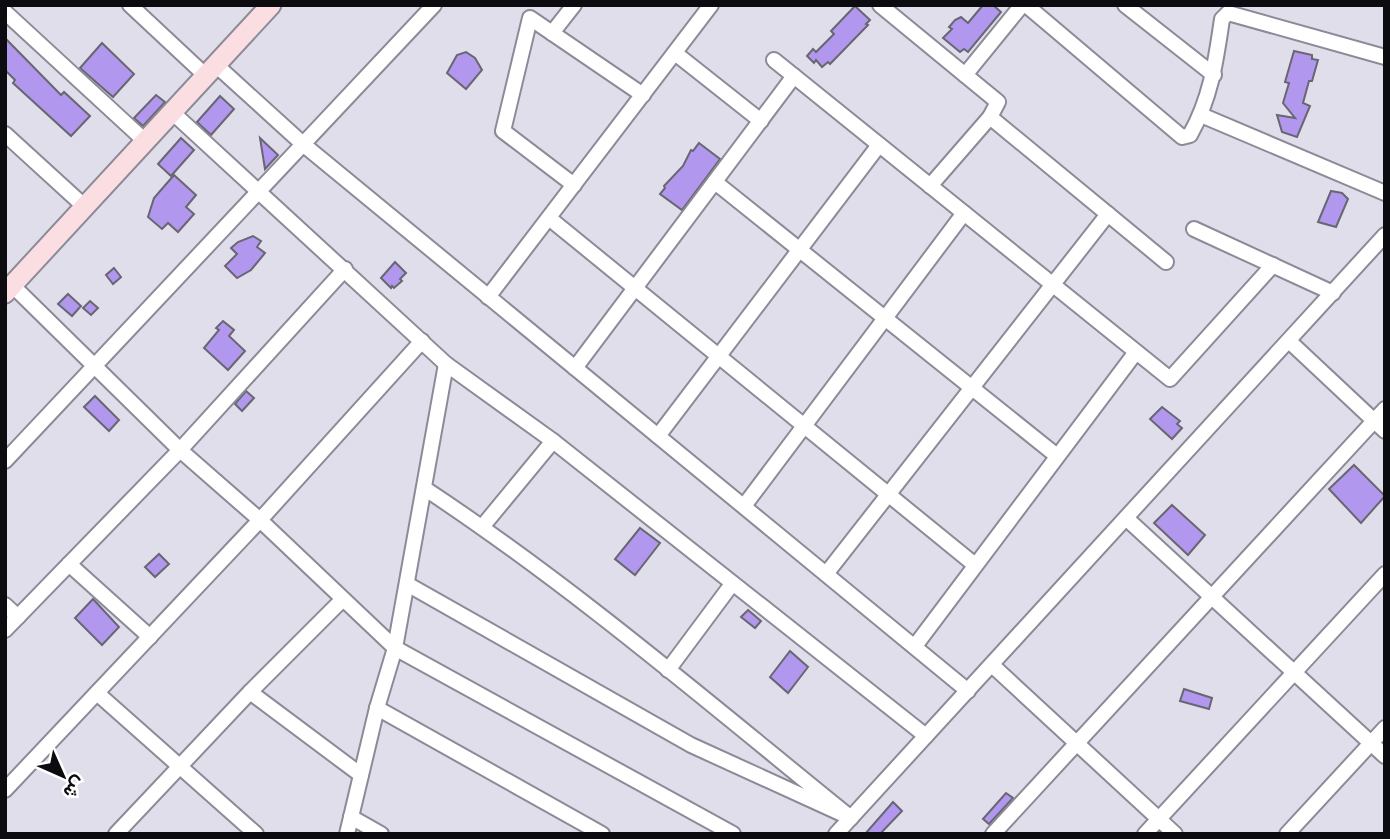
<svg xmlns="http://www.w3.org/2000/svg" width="1390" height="839" viewBox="0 0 1390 839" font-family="Manrope,Vazirmatn,sans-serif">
<rect width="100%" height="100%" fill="#e1deeb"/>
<g fill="#b297ef" stroke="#686671" stroke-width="2">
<path d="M 983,5 L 993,5 L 1001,12 L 968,52 L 964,49 L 960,52 L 943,38 L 952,29 L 949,27 L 955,20 L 961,17 L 968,23 Z"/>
<path d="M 855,6 L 870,20 L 866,24 L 868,25 L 830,64 L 828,62 L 822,67 L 816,60 L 814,63 L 807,56 L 813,49 L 816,52 L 834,34 L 831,31 Z"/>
<path d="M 5,38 L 61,95 L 64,92 L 90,116 L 71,136 L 13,83 L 15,80 L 5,70 Z"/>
<path d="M 102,43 L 134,74 L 113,97 L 80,68 Z"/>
<path d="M 1294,51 L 1312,55 L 1312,59 L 1318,60 L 1312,81 L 1309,81 L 1303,103 L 1310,106 L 1297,137 L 1282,132 L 1277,115 L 1295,118 L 1283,103 L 1289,83 L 1285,82 Z"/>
<path d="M 466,52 L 475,58 L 482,70 L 466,89 L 447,73 L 457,55 Z"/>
<path d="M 156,95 L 165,102 L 143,126 L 134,118 Z"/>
<path d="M 220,96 L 234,109 L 211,135 L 197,122 Z"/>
<path d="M 181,138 L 194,150 L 171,176 L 158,164 Z"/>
<path d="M 260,138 L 278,155 L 265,169 Z"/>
<path d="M 699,143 L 720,159 L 682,210 L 660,194 L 665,188 L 664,186 L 683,166 L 691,150 L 693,151 Z"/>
<path d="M 174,175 L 196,195 L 186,207 L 194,214 L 178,232 L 168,223 L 162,229 L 148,217 L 154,198 Z"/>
<path d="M 1331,191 L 1342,193 L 1348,199 L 1336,227 L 1318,222 Z"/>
<path d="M 253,236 L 261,241 L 257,247 L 265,253 L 251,270 L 237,278 L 225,266 L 237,254 L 231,248 L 238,242 Z"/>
<path d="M 395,262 L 406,273 L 400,279 L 402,281 L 394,288 L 392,286 L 391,288 L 381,278 Z"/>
<path d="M 114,268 L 121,277 L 113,284 L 106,275 Z"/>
<path d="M 68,294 L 81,306 L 72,316 L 58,304 Z"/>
<path d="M 90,301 L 98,308 L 91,315 L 83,308 Z"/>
<path d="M 223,321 L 234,330 L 229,336 L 245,351 L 228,370 L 204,348 L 219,330 L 216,328 Z"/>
<path d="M 246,391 L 254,398 L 242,411 L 235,404 Z"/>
<path d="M 95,396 L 119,420 L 109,431 L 84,407 Z"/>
<path d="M 1162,407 L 1180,421 L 1177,424 L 1182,428 L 1172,439 L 1150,419 Z"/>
<path d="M 1354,465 L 1385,496 L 1361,523 L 1329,489 Z"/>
<path d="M 1172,505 L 1205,535 L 1188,555 L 1154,523 Z"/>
<path d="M 640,528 L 660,543 L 635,575 L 615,559 Z"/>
<path d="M 159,554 L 169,564 L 155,577 L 145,567 Z"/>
<path d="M 93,599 L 119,627 L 102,645 L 75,618 Z"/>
<path d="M 748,610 L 761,621 L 755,628 L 741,617 Z"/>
<path d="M 790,651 L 808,667 L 788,693 L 770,677 Z"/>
<path d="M 1184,689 L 1212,698 L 1209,709 L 1180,701 Z"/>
<path d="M 1006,793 L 1013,798 L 989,824 L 983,819 Z"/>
<path d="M 893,802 L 902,811 L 880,834 L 865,834 Z"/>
</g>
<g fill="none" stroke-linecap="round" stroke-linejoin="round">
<g stroke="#8d8a97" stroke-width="18">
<g id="street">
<path d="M 130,5 L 206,76"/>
<path d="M 880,5 L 998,102 L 990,117"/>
<path d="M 1026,5 L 1182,137 L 1190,135 C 1211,98 1216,60 1222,19 L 1228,13 L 1385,57"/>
<path d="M 1125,5 L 1214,75"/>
<path d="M 5,12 L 145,141"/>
<path d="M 552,33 L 574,5"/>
<path d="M 675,53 L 761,121"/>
<path d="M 774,60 L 1170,379 L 1273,265"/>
<path d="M 216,65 L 304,145 L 968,691"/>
<path d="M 965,75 L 1022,5"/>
<path d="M 172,112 L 446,364 L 553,441 L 926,736"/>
<path d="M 1201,115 L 1385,193"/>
<path d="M 5,134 L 85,207"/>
<path d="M 715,182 L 1057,456"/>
<path d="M 574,185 L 503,131 L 530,18 L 643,95"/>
<path d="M 930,186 L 990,117 L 1166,262"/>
<path d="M 549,218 L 975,565"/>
<path d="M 1194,229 L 1333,293"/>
<path d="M 12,285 L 180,450 L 260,520 L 395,648 L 733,834"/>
<path d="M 488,297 L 711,5"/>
<path d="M 1289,341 L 1385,431"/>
<path d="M 575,368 L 794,76"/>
<path d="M 658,436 L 879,145"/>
<path d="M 5,461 L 434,5"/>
<path d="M 744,506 L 964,213"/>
<path d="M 1126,518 L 1385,756"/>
<path d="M 482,527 L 553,441"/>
<path d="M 69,564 L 150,637"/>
<path d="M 826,574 L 1108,214"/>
<path d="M 407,584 L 691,745 L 851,818 C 711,705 574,587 424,488"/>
<path d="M 5,605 L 18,617"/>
<path d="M 5,630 L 180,450 L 345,269"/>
<path d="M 915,646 L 1136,352"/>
<path d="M 992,665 L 1175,834"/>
<path d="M 668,670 L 732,584"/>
<path d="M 250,692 L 342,600"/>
<path d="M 97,693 L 256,834"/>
<path d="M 377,708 L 602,834"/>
<path d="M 5,790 L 260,520 L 422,341"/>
<path d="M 351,817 L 381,834"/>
<path d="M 116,834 L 250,692 L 361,775"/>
<path d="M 347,834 L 377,708 L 395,648 L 446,364"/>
<path d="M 836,834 L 1385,235"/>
<path d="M 993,834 L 1385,409"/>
<path d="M 1145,834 L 1385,574"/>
<path d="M 1287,834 L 1385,728"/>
</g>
</g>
<g stroke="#8d8a97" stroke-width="23">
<path id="secondary" d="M 5,293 L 271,5"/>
</g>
<use href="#street" stroke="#fff" stroke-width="14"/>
<use href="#secondary" stroke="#fadee1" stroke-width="19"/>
</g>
<rect width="1390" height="839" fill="none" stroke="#0c0b0f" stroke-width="14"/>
<g transform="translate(63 776) rotate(135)" stroke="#ffffff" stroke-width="5" paint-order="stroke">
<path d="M0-5L12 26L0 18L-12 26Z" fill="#0c0b0f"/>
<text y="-10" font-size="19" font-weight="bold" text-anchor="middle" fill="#0c0b0f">ش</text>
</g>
</svg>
